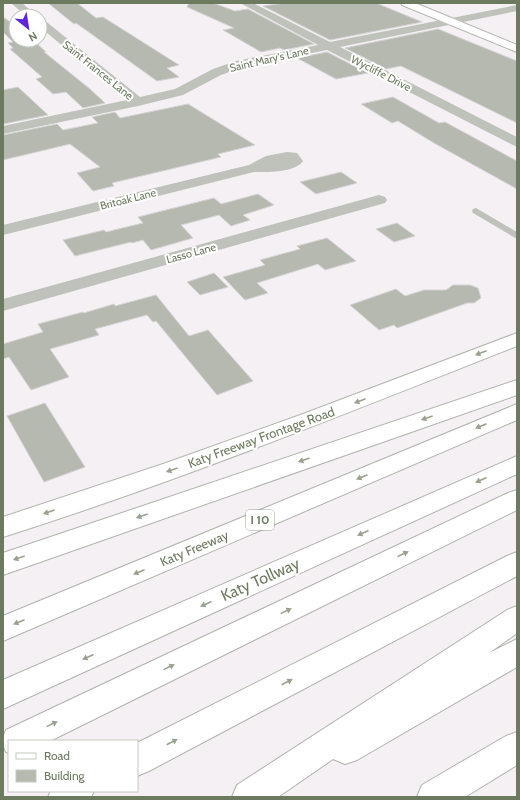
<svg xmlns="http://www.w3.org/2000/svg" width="520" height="800" viewBox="0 0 520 800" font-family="Cabin,sans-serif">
<rect width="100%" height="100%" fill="#f4f0f3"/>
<g fill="#b5b9af" stroke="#d5d3d5">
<path d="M 48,3 L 77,3 L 96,18 L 103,17 L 179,65 L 167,68 L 179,77 L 157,81 L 76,23 L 74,24 Z"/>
<path d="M 189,3 L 213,3 L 235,11 L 248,9 L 314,44 L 284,50 L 280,48 L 261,52 L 223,30 L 234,28 L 187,7 Z"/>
<path d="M 285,3 L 376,3 L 422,22 L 330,40 L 263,6 Z"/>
<path d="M 3,17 L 16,26 L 16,40 L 33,40 L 46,52 L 44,52 L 90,89 L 105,103 L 83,108 L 66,92 L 53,94 L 36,79 L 42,77 L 10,49 L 13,48 L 8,43 L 13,42 L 3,32 Z"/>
<path d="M 438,29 L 517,61 L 517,123 L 401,66 L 386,69 L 345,48 Z"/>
<path d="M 327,52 L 368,73 L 336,79 L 297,58 Z"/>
<path d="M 18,87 L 48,115 L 3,124 L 3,90 Z"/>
<path d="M 393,97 L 439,123 L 445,122 L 517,161 L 517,189 L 434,143 L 398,121 L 392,123 L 361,104 Z"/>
<path d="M 188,104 L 255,145 L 218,154 L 221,157 L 112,183 L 114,186 L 93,191 L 77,173 L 100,167 L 70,144 L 3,160 L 3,135 L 57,124 L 63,130 L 98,123 L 92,117 L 115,112 L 120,118 Z"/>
<path d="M 341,172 L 357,183 L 316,194 L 300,182 Z"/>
<path d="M 258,194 L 274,205 L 243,215 L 250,220 L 231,226 L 219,215 L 181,225 L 193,238 L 151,250 L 143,240 L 132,243 L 131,242 L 75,256 L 63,240 L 104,230 L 106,232 L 143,223 L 138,217 L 214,198 L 221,204 Z"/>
<path d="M 397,223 L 415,236 L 394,242 L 376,229 Z"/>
<path d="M 327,238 L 356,261 L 325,270 L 318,264 L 257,283 L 268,293 L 245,300 L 223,277 L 265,265 L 260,260 L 300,249 L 297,246 Z"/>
<path d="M 214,273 L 228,287 L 200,295 L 187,282 Z"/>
<path d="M 453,285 L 470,285 L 478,288 L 481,298 L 474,303 L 467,303 L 397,328 L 394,325 L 379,330 L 350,305 L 396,289 L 405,296 L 424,290 L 446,290 Z"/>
<path d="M 156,295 L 189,336 L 208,330 L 253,381 L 217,395 L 156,321 L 153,322 L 147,315 L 95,329 L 99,335 L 50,349 L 69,377 L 31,390 L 9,357 L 3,359 L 3,344 L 43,332 L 38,324 L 83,312 L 84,313 L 114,304 L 115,306 Z"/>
<path d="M 45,403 L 85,467 L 44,482 L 7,416 Z"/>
</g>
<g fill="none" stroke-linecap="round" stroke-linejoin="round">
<g stroke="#b2b7ad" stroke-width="2">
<g id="secondary">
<path d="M 401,3 L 415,3 L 517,45 L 517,52 L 402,5 Z"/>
<path d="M 517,333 L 517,346 C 347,413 177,482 3,537 L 3,517 L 166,463 L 303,414 Z"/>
<path d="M 517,732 L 517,765 L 465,797 L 417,797 L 422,785 L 506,736 Z"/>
</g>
</g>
<g stroke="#b0b4ac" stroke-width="2">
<g id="motorway">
<path d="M 517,380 L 517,395 L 3,575 L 3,553 Z"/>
<path d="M 517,404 L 517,420 L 3,641 L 3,616 Z"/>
<path d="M 517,456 L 517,474 L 3,709 L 3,680 Z"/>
<path d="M 517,490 L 517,510 L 50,741 L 9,741 L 9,753 L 6,752 C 2,744 2,738 6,730 L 508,493 Z"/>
<path d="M 517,552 L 517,576 L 149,771 L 137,776 L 137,743 L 507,556 Z"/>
<path d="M 517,606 L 517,633 L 489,653 L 517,639 L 517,667 L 357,760 L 345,764 L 333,759 L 278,797 L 232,797 L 237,785 L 507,610 Z"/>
<path d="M 51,791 L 94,791 L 91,797 L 48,797 Z"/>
</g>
</g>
<path fill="#bec2ba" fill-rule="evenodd" d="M 476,208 L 517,232 L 517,239 L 473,213 L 472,211 L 473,209 Z"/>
<g fill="#bec2ba" fill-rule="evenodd">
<path d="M 11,3 L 22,3 L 37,16 L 26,16 Z"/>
<path d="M 240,3 L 253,3 L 330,42 L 517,5 L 517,11 L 340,47 L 517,137 L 517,147 L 327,50 L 243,67 L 221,75 L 183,95 L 138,106 L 3,134 L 3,126 L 127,100 L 40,27 L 40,19 L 44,20 L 140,97 L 175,89 L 213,69 L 236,61 L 318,45 Z"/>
<path d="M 287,152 L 297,153 L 303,161 C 295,173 267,172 254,172 L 3,235 L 3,225 L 249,165 L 266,156 Z"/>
<path d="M 379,195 L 385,197 L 387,200 L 385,203 L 3,311 L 3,299 Z"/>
</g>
<use href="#secondary" fill="#fff" fill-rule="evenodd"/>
<use href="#motorway" fill="#fff" fill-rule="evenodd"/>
</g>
<defs><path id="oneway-solid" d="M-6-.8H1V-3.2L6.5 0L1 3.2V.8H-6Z"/></defs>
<g fill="#98a28f">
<use href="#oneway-solid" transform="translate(481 353) rotate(159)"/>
<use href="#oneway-solid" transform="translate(360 401) rotate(159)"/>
<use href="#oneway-solid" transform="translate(427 418) rotate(161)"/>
<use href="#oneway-solid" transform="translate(481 426) rotate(157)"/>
<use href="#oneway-solid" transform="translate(304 460) rotate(161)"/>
<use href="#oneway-solid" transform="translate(172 470) rotate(161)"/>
<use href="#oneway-solid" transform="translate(362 477) rotate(157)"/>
<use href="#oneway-solid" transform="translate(481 480) rotate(156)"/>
<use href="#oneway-solid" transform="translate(49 512) rotate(161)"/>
<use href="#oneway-solid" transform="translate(142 516) rotate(161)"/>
<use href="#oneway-solid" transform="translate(363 533) rotate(156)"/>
<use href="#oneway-solid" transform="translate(403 554) rotate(-26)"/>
<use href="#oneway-solid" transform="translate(19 558) rotate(161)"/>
<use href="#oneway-solid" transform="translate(139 572) rotate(157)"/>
<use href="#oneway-solid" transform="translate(206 604) rotate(156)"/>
<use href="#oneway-solid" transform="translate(286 611) rotate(-26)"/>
<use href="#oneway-solid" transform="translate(19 622) rotate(157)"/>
<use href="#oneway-solid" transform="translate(88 657) rotate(156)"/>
<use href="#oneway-solid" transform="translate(169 667) rotate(-26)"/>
<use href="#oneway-solid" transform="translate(287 682) rotate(-27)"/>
<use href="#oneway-solid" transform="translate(52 724) rotate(-26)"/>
<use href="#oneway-solid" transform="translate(172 742) rotate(-27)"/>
</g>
<g text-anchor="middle" stroke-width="4" stroke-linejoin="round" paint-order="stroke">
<g font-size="11" fill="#6c7a5f" stroke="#fff">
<text transform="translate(269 59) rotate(-13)" y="4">Saint Mary's Lane</text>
<text transform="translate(98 70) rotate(39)" y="4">Saint Frances Lane</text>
<text transform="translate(381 73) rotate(27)" y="4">Wycliffe Drive</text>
<text transform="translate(128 199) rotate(-14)" y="4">Britoak Lane</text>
<text transform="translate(191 253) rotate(-15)" y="4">Lasso Lane</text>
</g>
<rect fill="#fff" stroke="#98a28f" stroke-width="1" x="246" y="510" width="28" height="20" rx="3"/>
<g font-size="12" font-weight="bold" fill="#6c7a5f">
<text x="260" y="524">I 10</text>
</g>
<g font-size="13" fill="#6c7a5f" stroke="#fff">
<text transform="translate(261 437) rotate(-20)" y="5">Katy Freeway Frontage Road</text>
<text transform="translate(194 548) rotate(-23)" y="5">Katy Freeway</text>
</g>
<g font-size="16" fill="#6c7a5f" stroke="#fff">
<text transform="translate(260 579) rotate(-24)" y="6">Katy Tollway</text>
</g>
</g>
<rect width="520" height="800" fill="none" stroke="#6c7a5f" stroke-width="8"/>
<rect x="8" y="740" width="130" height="52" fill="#ffffff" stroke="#c4cabf"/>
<rect x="16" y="753" width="20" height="6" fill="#ffffff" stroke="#c4cabf"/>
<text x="44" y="760" font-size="12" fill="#6c7a5f">Road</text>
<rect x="16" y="770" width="20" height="12" fill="#b5b9af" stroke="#c4cabf"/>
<text x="44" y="780" font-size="12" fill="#6c7a5f">Building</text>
<g transform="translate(28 28) rotate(150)"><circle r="19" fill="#ffffff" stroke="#c4cabf"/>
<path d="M0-3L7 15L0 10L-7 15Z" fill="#5f25de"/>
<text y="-6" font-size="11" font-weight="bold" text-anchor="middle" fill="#6c7a5f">N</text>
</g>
</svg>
